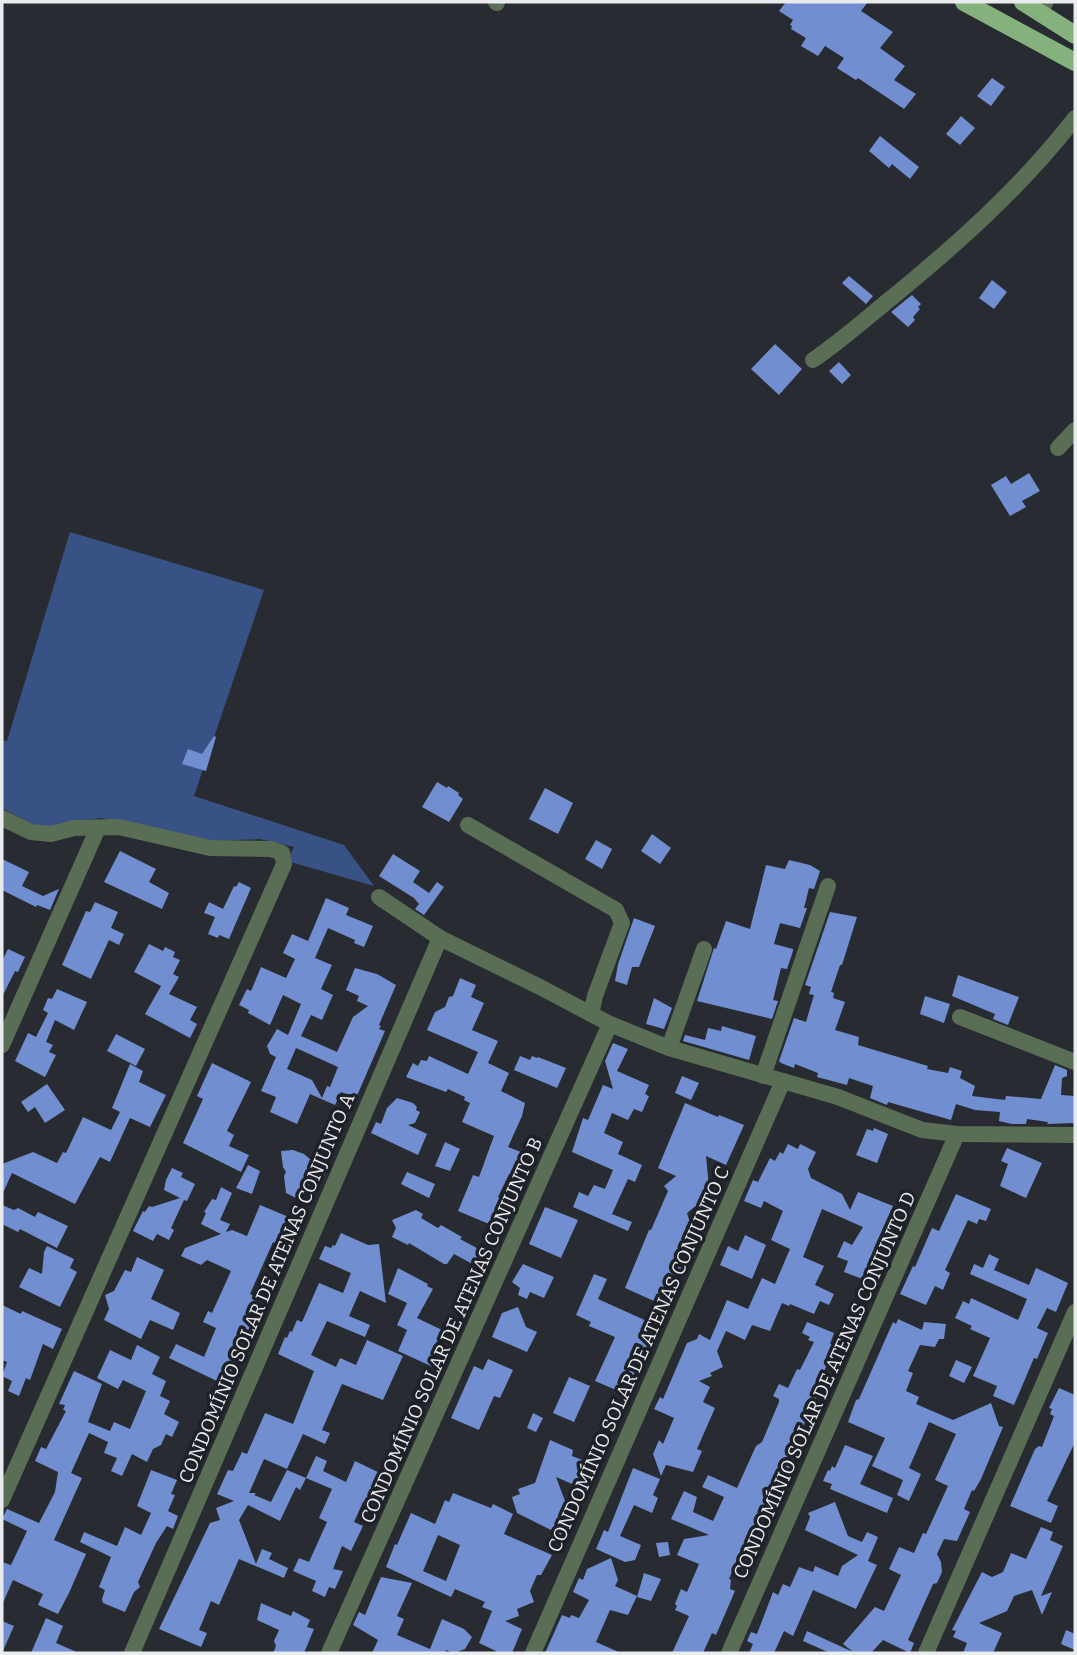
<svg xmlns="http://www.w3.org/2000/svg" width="1077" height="1655" viewBox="0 0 1077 1655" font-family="Bitter,serif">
<rect width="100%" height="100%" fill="#282b31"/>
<path fill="#395286" d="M 70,532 L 264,590 L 194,796 L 344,845 L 374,886 L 287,861 L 294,847 L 260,839 L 214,841 L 101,818 L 77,821 L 52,827 L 32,824 L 2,808 L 2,740 L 7,741 Z"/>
<g fill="#718fd0" fill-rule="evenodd">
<path d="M 786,2 L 868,2 L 861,11 L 893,32 L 880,48 L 905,66 L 894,80 L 916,94 L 904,109 L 858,78 L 856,80 L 837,68 L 844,58 L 825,46 L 818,56 L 801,46 L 806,38 L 791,29 L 792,26 L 790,25 L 793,20 L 779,11 Z"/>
<path d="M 992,78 L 1005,87 L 991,106 L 977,96 Z"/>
<path d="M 961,116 L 975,128 L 960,145 L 946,134 Z"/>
<path d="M 880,136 L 919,167 L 910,179 L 892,164 L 889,168 L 869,151 Z"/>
<path d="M 849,276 L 873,296 L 866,304 L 842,283 Z"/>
<path d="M 992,280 L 1007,292 L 994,309 L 979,298 Z"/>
<path d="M 912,295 L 921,304 L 918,307 L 920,309 L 913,317 L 915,320 L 908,327 L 891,312 Z"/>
<path d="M 775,344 L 802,369 L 779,395 L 751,369 Z"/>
<path d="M 839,362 L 851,375 L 842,384 L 829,371 Z"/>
<path d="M 1029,473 L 1040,491 L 1022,501 L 1026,507 L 1010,516 L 991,485 L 1006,476 L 1011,484 Z"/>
<path d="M 214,736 L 216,737 L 206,771 L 182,764 L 188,749 L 202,754 Z"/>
<path d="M 437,782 L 447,788 L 448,786 L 459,793 L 458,795 L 463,799 L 449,822 L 422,807 Z"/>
<path d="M 545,788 L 573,803 L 558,834 L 529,819 Z"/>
<path d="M 652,834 L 671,848 L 660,864 L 641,851 Z"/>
<path d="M 596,840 L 612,849 L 602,869 L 585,859 Z"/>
<path d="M 120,851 L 156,869 L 149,882 L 169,893 L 162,909 L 104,882 Z"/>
<path d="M 393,854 L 420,871 L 413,882 L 429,893 L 437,882 L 444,887 L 424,915 L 415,909 L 419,904 L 414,898 L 379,876 Z"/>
<path d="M 2,859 L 29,872 L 22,886 L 43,896 L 59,889 L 50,910 L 37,905 L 36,907 L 2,890 Z"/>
<path d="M 789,860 L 810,865 L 820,871 L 814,889 L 809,888 L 804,908 L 807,908 L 800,928 L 780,923 L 774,944 L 793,949 L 793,951 L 787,969 L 781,968 L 773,1000 L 778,1001 L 772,1019 L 697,1001 L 714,948 L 716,949 L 726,921 L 750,929 L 766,865 L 785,869 Z"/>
<path d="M 239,882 L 251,888 L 229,939 L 219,935 L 218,938 L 208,934 L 215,917 L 204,913 L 209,902 L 223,909 L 234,886 L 236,887 Z"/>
<path d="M 326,898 L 349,908 L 346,915 L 373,926 L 364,947 L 354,943 L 355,940 L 328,928 L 315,958 L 332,965 L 321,989 L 333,995 L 322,1020 L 311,1015 L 301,1036 L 337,1052 L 353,1017 L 368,1006 L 357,1001 L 359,996 L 346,990 L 355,968 L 377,974 L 396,985 L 379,1025 L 381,1026 L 379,1029 L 385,1031 L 356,1098 L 341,1092 L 335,1105 L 310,1094 L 297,1124 L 270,1112 L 276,1097 L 261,1091 L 276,1057 L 270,1054 L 267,1046 L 277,1029 L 288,1035 L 301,1004 L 283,995 L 270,1025 L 248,1013 L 249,1010 L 239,1005 L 247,989 L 251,991 L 261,967 L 286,978 L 295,959 L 283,953 L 292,934 L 308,941 ZM 296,1048 L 338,1067 L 330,1087 L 327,1086 L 322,1098 L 312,1080 L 287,1069 Z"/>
<path d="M 95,902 L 118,912 L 111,928 L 124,934 L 119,945 L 109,940 L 91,979 L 62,965 L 86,911 L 90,912 Z"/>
<path d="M 830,912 L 857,917 L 842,965 L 840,965 L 831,992 L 834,993 L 833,998 L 845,1002 L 835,1030 L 859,1037 L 858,1045 L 928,1066 L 927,1069 L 948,1073 L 950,1067 L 962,1071 L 960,1078 L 975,1086 L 972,1096 L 1005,1100 L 1006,1096 L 1041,1099 L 1055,1065 L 1067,1070 L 1067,1076 L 1062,1078 L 1061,1095 L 1075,1096 L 1075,1123 L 1047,1124 L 1048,1122 L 1027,1119 L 1026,1124 L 1012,1124 L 999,1121 L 1000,1112 L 975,1110 L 956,1104 L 951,1120 L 888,1102 L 887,1105 L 870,1098 L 873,1086 L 849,1078 L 847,1085 L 817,1077 L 818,1073 L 795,1064 L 794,1068 L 781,1063 L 779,1061 L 794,1018 L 806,1022 L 814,995 L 809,994 L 811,987 L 805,985 Z"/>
<path d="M 634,918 L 655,926 L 639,967 L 632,967 L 627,985 L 615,981 L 618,964 Z"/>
<path d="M 149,944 L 163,951 L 165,947 L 175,952 L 173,957 L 180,960 L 173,974 L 179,977 L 169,994 L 197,1007 L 190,1020 L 197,1024 L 190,1038 L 145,1014 L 161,986 L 134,972 Z"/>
<path d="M 8,949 L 25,957 L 18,972 L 15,971 L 2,997 L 2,961 Z"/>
<path d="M 958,975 L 1019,997 L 1008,1025 L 993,1019 L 995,1014 L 952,996 Z"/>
<path d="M 460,978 L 476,985 L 471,997 L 484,1003 L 472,1030 L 498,1041 L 488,1063 L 509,1073 L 501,1091 L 525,1103 L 522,1116 L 508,1147 L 526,1154 L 516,1177 L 509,1174 L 498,1197 L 501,1199 L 497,1207 L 503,1210 L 496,1227 L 458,1211 L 473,1175 L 479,1177 L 494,1136 L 462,1122 L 470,1103 L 464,1100 L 465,1097 L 448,1089 L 446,1092 L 406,1077 L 413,1063 L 418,1066 L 421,1060 L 427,1061 L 429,1056 L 468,1074 L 478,1052 L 427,1030 L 435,1012 L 445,1007 L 449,997 L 453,996 Z"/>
<path d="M 57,989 L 87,1002 L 74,1030 L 55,1020 L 46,1042 L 53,1045 L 49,1052 L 56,1055 L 45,1077 L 15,1061 L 28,1033 L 36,1037 L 48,1013 L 43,1010 L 48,998 L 52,999 Z"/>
<path d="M 925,996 L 950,1004 L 944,1023 L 920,1014 Z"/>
<path d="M 654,998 L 672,1008 L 664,1029 L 646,1024 Z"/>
<path d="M 722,1026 L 756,1036 L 749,1060 L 683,1041 L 685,1035 L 705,1040 L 708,1028 L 721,1031 Z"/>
<path d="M 116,1034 L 145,1049 L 136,1066 L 107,1051 Z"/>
<path d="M 613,1043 L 628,1049 L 617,1071 L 649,1085 L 645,1094 L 649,1096 L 642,1112 L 634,1109 L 628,1120 L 612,1113 L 604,1133 L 623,1142 L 618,1154 L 642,1165 L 635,1182 L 628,1179 L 612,1214 L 632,1222 L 628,1231 L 573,1207 L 579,1192 L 588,1196 L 594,1185 L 605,1189 L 613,1170 L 572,1152 L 583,1118 L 588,1120 L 603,1085 L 613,1089 L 605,1061 Z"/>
<path d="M 520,1056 L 530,1060 L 532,1056 L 537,1058 L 538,1057 L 566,1068 L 557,1088 L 514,1070 Z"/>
<path d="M 212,1063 L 251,1082 L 227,1131 L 234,1135 L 229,1146 L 249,1155 L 241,1172 L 183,1143 L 203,1099 L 197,1096 Z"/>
<path d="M 130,1064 L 143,1071 L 139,1082 L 166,1095 L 150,1127 L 130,1118 L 110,1162 L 100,1157 L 75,1204 L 12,1173 L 2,1195 L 2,1164 L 33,1152 L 57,1163 L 63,1152 L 66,1153 L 83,1117 L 111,1130 L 120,1112 L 112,1108 Z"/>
<path d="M 682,1076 L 699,1083 L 691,1100 L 675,1093 Z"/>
<path d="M 47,1084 L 65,1110 L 45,1123 L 35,1107 L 28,1112 L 21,1102 Z"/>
<path d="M 397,1098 L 413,1103 L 417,1107 L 416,1110 L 420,1112 L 415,1123 L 408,1125 L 427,1134 L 418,1155 L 371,1133 L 376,1122 L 381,1124 L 387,1108 Z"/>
<path d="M 685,1103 L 718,1117 L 719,1115 L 744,1125 L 726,1165 L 706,1156 L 709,1187 L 713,1192 L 687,1213 L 690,1223 L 686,1226 L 689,1231 L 686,1239 L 686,1247 L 677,1266 L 682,1268 L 665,1306 L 625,1288 L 649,1230 L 651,1230 L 668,1191 L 664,1186 L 676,1176 L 658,1168 Z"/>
<path d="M 874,1128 L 888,1134 L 877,1163 L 856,1155 L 867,1129 L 873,1131 Z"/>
<path d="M 445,1142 L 460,1149 L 450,1171 L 435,1166 Z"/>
<path d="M 788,1144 L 798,1149 L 800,1144 L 816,1152 L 808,1169 L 811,1178 L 842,1194 L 850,1210 L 858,1192 L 893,1206 L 874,1248 L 883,1252 L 870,1282 L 844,1272 L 848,1261 L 837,1257 L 844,1241 L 852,1245 L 863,1227 L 822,1209 L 803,1257 L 824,1266 L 815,1285 L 834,1294 L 829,1305 L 820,1301 L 814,1314 L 790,1304 L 789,1306 L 782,1303 L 770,1331 L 752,1325 L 745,1340 L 726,1331 L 717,1351 L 723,1367 L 710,1373 L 712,1376 L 699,1381 L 710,1387 L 703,1402 L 715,1408 L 697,1449 L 702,1451 L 693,1472 L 666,1465 L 661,1476 L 653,1454 L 659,1440 L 663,1444 L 674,1418 L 654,1409 L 660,1397 L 663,1399 L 687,1343 L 697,1339 L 699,1334 L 710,1340 L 727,1300 L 748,1309 L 762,1278 L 775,1284 L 790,1249 L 771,1240 L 783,1211 L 764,1201 L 761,1208 L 744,1201 L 753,1180 L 758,1182 L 770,1158 L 775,1161 L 780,1152 L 783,1154 Z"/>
<path d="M 1007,1148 L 1042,1163 L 1026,1198 L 1000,1186 L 1008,1164 L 1001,1161 Z"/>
<path d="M 293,1150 L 304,1154 L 318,1166 L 327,1170 L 321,1183 L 314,1180 L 306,1187 L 300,1200 L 286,1193 L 284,1176 L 286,1172 L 283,1167 L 281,1151 Z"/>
<path d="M 248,1165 L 260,1171 L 252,1194 L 236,1188 Z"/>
<path d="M 172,1168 L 183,1173 L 181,1177 L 195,1184 L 187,1201 L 184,1200 L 171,1228 L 174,1230 L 169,1240 L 157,1234 L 153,1241 L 133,1231 L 143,1211 L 145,1212 L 149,1206 L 152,1207 L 180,1198 L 164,1190 L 166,1180 Z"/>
<path d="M 407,1172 L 435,1184 L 429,1198 L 401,1184 Z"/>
<path d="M 221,1187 L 232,1193 L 220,1220 L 230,1224 L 226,1232 L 232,1230 L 247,1236 L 260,1205 L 296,1220 L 288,1234 L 293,1236 L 288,1248 L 273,1242 L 250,1294 L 258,1298 L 255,1306 L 262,1312 L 250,1337 L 243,1334 L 240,1350 L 227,1381 L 220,1378 L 219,1382 L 169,1358 L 176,1344 L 204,1357 L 216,1328 L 203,1322 L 208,1311 L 212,1313 L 231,1271 L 207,1260 L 201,1265 L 181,1256 L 185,1248 L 221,1234 L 201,1224 L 206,1213 L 204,1212 L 212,1199 L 216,1200 Z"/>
<path d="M 956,1194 L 991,1209 L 986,1221 L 979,1219 L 977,1224 L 968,1220 L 945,1270 L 950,1273 L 943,1290 L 935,1286 L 926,1305 L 900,1294 L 913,1266 L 915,1267 L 932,1228 L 939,1231 Z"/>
<path d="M 2,1205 L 14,1210 L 18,1208 L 35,1217 L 38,1212 L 68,1226 L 57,1248 L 20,1229 L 18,1232 L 2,1224 Z"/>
<path d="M 545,1207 L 578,1220 L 561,1258 L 529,1244 Z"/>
<path d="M 416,1210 L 423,1214 L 421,1218 L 438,1228 L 441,1225 L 462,1237 L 460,1239 L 488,1254 L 480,1268 L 454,1254 L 447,1264 L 444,1264 L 409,1243 L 408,1245 L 392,1237 L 396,1228 L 392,1220 Z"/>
<path d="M 341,1233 L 368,1245 L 379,1244 L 386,1303 L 360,1291 L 349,1316 L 370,1325 L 365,1337 L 327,1321 L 311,1355 L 336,1367 L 340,1358 L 356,1365 L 367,1340 L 403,1356 L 383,1400 L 342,1384 L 322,1430 L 330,1433 L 325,1444 L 303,1434 L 287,1469 L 264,1459 L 249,1493 L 256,1493 L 254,1495 L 271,1502 L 287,1470 L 306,1478 L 300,1490 L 296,1487 L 280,1521 L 248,1505 L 239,1520 L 256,1564 L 262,1549 L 272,1553 L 269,1559 L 288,1568 L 284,1578 L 239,1559 L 219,1605 L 211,1601 L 199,1630 L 207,1633 L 201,1647 L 159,1629 L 210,1523 L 220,1520 L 216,1508 L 234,1501 L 217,1494 L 228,1470 L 233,1471 L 242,1452 L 247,1454 L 265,1413 L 293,1424 L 314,1371 L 278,1354 L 285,1337 L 287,1338 L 290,1331 L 292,1332 L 297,1320 L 302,1322 L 319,1283 L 343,1293 L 351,1273 L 319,1259 L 325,1246 L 331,1248 L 333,1245 L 335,1246 Z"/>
<path d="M 745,1235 L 766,1245 L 752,1279 L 720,1265 L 728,1246 L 738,1251 Z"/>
<path d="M 47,1246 L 74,1259 L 70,1268 L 77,1272 L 60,1307 L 19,1287 L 29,1268 L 42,1274 L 44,1252 Z"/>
<path d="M 989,1254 L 999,1259 L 994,1270 L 1029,1285 L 1036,1268 L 1068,1283 L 1056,1312 L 1047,1308 L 1037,1328 L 1048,1333 L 1037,1359 L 1034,1358 L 1014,1405 L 993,1396 L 997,1386 L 973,1376 L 990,1338 L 970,1329 L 972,1326 L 955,1318 L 963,1301 L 969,1304 L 971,1298 L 1018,1320 L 1027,1299 L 970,1274 L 974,1264 L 983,1268 Z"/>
<path d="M 137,1257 L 164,1270 L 151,1299 L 180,1313 L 173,1330 L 150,1320 L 141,1339 L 104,1320 L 109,1309 L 105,1295 L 114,1291 L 125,1270 L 131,1272 Z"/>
<path d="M 523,1264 L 554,1277 L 544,1298 L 530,1292 L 527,1299 L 518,1295 L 520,1288 L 512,1282 Z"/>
<path d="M 398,1268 L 428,1284 L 427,1286 L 433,1289 L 417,1318 L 442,1330 L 434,1348 L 441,1350 L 433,1367 L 398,1351 L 407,1330 L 397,1325 L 407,1303 L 388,1294 Z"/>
<path d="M 594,1274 L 607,1279 L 598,1299 L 649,1322 L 645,1336 L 655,1340 L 649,1352 L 643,1349 L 636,1370 L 623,1393 L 595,1381 L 615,1337 L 589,1326 L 591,1322 L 576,1315 Z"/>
<path d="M 2,1305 L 21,1314 L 22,1311 L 62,1329 L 53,1349 L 43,1344 L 30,1380 L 26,1378 L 19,1396 L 8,1391 L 12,1381 L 2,1376 L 7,1362 L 2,1360 Z"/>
<path d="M 518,1307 L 526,1327 L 537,1332 L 527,1352 L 492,1337 L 502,1313 Z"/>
<path d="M 898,1319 L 922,1330 L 924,1322 L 946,1324 L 944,1339 L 939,1339 L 935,1347 L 920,1345 L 908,1371 L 913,1373 L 906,1391 L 919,1397 L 916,1404 L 953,1420 L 991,1403 L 999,1426 L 1003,1427 L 981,1479 L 974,1491 L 972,1490 L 964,1509 L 970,1512 L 957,1541 L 944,1539 L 937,1554 L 941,1562 L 942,1572 L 937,1583 L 933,1584 L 908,1640 L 914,1643 L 910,1653 L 883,1640 L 871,1653 L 830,1653 L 803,1641 L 807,1631 L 853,1652 L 843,1644 L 875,1607 L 884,1611 L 901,1575 L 889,1569 L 899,1547 L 914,1553 L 923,1533 L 926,1534 L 948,1486 L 935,1480 L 956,1434 L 929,1422 L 909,1468 L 921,1474 L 909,1501 L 897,1495 L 903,1480 L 872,1466 L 885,1438 L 848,1422 L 856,1400 L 859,1399 L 893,1322 L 896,1324 Z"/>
<path d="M 807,1322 L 834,1333 L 830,1344 L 834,1345 L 821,1380 L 824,1381 L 791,1452 L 797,1455 L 790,1470 L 784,1468 L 764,1513 L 758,1537 L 748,1560 L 738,1557 L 729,1579 L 731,1580 L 730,1589 L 735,1591 L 716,1635 L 712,1633 L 703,1653 L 672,1653 L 689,1616 L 675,1610 L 677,1606 L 675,1604 L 681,1589 L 687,1592 L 699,1564 L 677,1555 L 684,1539 L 709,1535 L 671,1519 L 684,1491 L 697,1497 L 693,1512 L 713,1521 L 724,1497 L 702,1487 L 708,1475 L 737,1488 L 756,1446 L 762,1442 L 779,1402 L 779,1399 L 773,1396 L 779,1384 L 788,1388 L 797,1369 L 800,1370 L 814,1342 L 808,1340 L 810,1337 L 802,1333 Z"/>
<path d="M 137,1345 L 160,1357 L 152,1374 L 166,1381 L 160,1396 L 170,1401 L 164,1414 L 179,1422 L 172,1437 L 166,1434 L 161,1445 L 153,1449 L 147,1462 L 132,1454 L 122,1476 L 111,1471 L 117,1458 L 104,1453 L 108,1442 L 89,1433 L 71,1473 L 82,1478 L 54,1540 L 86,1554 L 69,1593 L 58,1614 L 38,1605 L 43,1594 L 13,1580 L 2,1605 L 2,1562 L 11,1565 L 27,1531 L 2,1519 L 7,1509 L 39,1523 L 55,1492 L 58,1472 L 35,1461 L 41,1447 L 46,1449 L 66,1411 L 63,1410 L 65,1405 L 59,1404 L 74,1371 L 102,1384 L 88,1422 L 110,1431 L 114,1422 L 130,1429 L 146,1391 L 123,1380 L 118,1389 L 97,1378 L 110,1350 L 131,1360 Z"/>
<path d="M 488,1359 L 513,1370 L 500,1398 L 494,1396 L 479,1430 L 451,1418 L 474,1366 L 483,1370 Z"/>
<path d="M 956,1360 L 972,1367 L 964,1383 L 949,1376 Z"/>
<path d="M 569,1377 L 590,1386 L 574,1422 L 553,1413 Z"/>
<path d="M 1059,1388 L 1075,1395 L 1075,1442 L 1047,1501 L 1058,1506 L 1051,1523 L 1010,1506 L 1035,1449 L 1039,1446 L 1042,1447 L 1054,1416 L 1050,1414 L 1052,1409 L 1049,1408 Z"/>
<path d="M 533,1413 L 543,1418 L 536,1432 L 527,1428 Z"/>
<path d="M 550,1440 L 573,1450 L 572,1456 L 590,1463 L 579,1487 L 556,1477 L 568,1509 L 572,1510 L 571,1516 L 561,1535 L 517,1513 L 512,1497 L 520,1494 L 518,1489 L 535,1483 Z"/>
<path d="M 845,1445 L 873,1456 L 860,1484 L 893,1498 L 887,1513 L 830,1489 L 832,1484 L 823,1481 L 828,1470 L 830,1471 L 832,1466 L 835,1468 Z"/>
<path d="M 316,1456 L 327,1461 L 323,1471 L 346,1482 L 355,1461 L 384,1475 L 371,1506 L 363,1502 L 354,1522 L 363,1526 L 351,1551 L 342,1546 L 333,1569 L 343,1571 L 335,1589 L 329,1587 L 325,1597 L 312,1591 L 316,1581 L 293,1571 L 299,1558 L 309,1562 L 327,1522 L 319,1518 L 332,1489 L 306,1478 Z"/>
<path d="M 633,1468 L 660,1479 L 653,1495 L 658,1498 L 652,1513 L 634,1505 L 620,1536 L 641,1545 L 635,1560 L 625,1562 L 596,1549 L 604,1530 L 608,1532 Z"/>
<path d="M 151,1470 L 177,1480 L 171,1494 L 175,1495 L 168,1511 L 178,1516 L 173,1529 L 167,1526 L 156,1543 L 138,1582 L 140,1587 L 134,1592 L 125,1612 L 103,1603 L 102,1599 L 105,1590 L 99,1587 L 111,1557 L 80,1542 L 84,1532 L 117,1546 L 125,1527 L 141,1535 L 151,1513 L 137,1506 Z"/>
<path d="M 453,1493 L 491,1508 L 493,1504 L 513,1514 L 504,1534 L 552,1555 L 541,1575 L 537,1575 L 530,1591 L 534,1602 L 517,1609 L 519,1616 L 505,1621 L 522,1629 L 512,1653 L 495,1653 L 496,1651 L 479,1643 L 492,1611 L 482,1607 L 485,1602 L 455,1589 L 451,1597 L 386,1567 L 395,1544 L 397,1545 L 411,1513 L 435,1524 L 445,1500 L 449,1502 ZM 438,1535 L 460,1545 L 446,1581 L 423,1571 Z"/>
<path d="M 835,1502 L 848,1536 L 862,1542 L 867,1532 L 878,1537 L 868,1561 L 877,1565 L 856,1609 L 813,1590 L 793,1636 L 784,1631 L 774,1653 L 749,1653 L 753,1644 L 747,1641 L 751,1632 L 757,1634 L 773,1592 L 778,1595 L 783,1584 L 790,1587 L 799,1567 L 813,1572 L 815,1566 L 838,1576 L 842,1566 L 858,1555 L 805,1530 L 810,1517 L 808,1513 Z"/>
<path d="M 1041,1527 L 1053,1532 L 1050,1540 L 1063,1546 L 1041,1596 L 1052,1592 L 1042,1615 L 1032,1590 L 1014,1596 L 1007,1611 L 979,1623 L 1002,1633 L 993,1653 L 963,1653 L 967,1643 L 953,1637 L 956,1631 L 952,1630 L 982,1572 L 992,1577 L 1003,1572 L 1011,1553 L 1026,1559 Z"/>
<path d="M 668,1542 L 670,1555 L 659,1557 L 656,1543 Z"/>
<path d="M 611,1558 L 618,1580 L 615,1586 L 637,1596 L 628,1615 L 610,1610 L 596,1642 L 621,1653 L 545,1653 L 562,1615 L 570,1618 L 571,1615 L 579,1618 L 589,1600 L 573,1592 L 579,1578 L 583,1580 L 587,1569 Z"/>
<path d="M 644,1573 L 661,1579 L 651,1601 L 637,1597 Z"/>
<path d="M 381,1577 L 412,1583 L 397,1616 L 404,1619 L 397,1635 L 430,1649 L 442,1619 L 464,1629 L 472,1637 L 465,1649 L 454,1653 L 446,1650 L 445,1653 L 372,1653 L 378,1640 L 353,1625 L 359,1612 L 365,1615 Z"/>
<path d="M 261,1603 L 291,1616 L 293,1611 L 310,1620 L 307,1627 L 314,1629 L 304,1653 L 273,1653 L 276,1646 L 274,1641 L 279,1630 L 257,1620 Z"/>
<path d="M 46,1618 L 63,1626 L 56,1643 L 79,1653 L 31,1653 Z"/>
<path d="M 2,1621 L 14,1626 L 2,1653 Z"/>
<path d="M 1066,1630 L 1075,1634 L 1075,1650 L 1061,1644 Z"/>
</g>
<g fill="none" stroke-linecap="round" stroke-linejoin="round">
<path stroke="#596e55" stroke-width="8" d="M 1043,15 L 1050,2"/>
<g stroke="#596e55" stroke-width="16">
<path d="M 496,2 L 497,3"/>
<path d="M 813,360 C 838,343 861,323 884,304 C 953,248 1021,188 1075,118"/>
<path d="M 1058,448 L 1075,430"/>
<path d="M 2,818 L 31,832 L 51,834 L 74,828 L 119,827 L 210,848 L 271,849 L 282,853 L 284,864 L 2,1500"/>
<path d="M 468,825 L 616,910 L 622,923 L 595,996 L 591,1014"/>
<path d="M 379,897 L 440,938 L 540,987 L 610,1024 L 669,1048 L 838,1097 L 922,1130 L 957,1134 L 1075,1135"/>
<path d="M 960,1017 L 1075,1062"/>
<path d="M 2,1045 L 98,828"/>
<path d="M 669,1048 L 704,949"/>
<path d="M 763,1076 L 828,886"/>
<path d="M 132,1653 L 440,938"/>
<path d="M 329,1653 L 610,1024"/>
<path d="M 533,1653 L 783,1081"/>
<path d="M 729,1653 L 957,1134"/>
<path d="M 926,1653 L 1075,1312"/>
</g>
<g stroke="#85b17d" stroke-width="18">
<path d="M 964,2 L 1075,62"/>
<path d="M 1023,2 L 1075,35"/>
</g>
</g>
<g text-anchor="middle" stroke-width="7" stroke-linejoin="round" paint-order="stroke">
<g font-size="19" fill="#e9ebef" stroke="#1e2127">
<text transform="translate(266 1288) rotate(-67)" y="7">CONDOMÍNIO SOLAR DE ATENAS CONJUNTO A</text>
<text transform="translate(451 1330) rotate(-66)" y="7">CONDOMÍNIO SOLAR DE ATENAS CONJUNTO B</text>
<text transform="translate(638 1359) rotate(-66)" y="7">CONDOMÍNIO SOLAR DE ATENAS CONJUNTO C</text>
<text transform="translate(824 1385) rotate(-66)" y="7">CONDOMÍNIO SOLAR DE ATENAS CONJUNTO D</text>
</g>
</g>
<rect width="1077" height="1655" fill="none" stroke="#e9ebef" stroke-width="7"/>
</svg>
